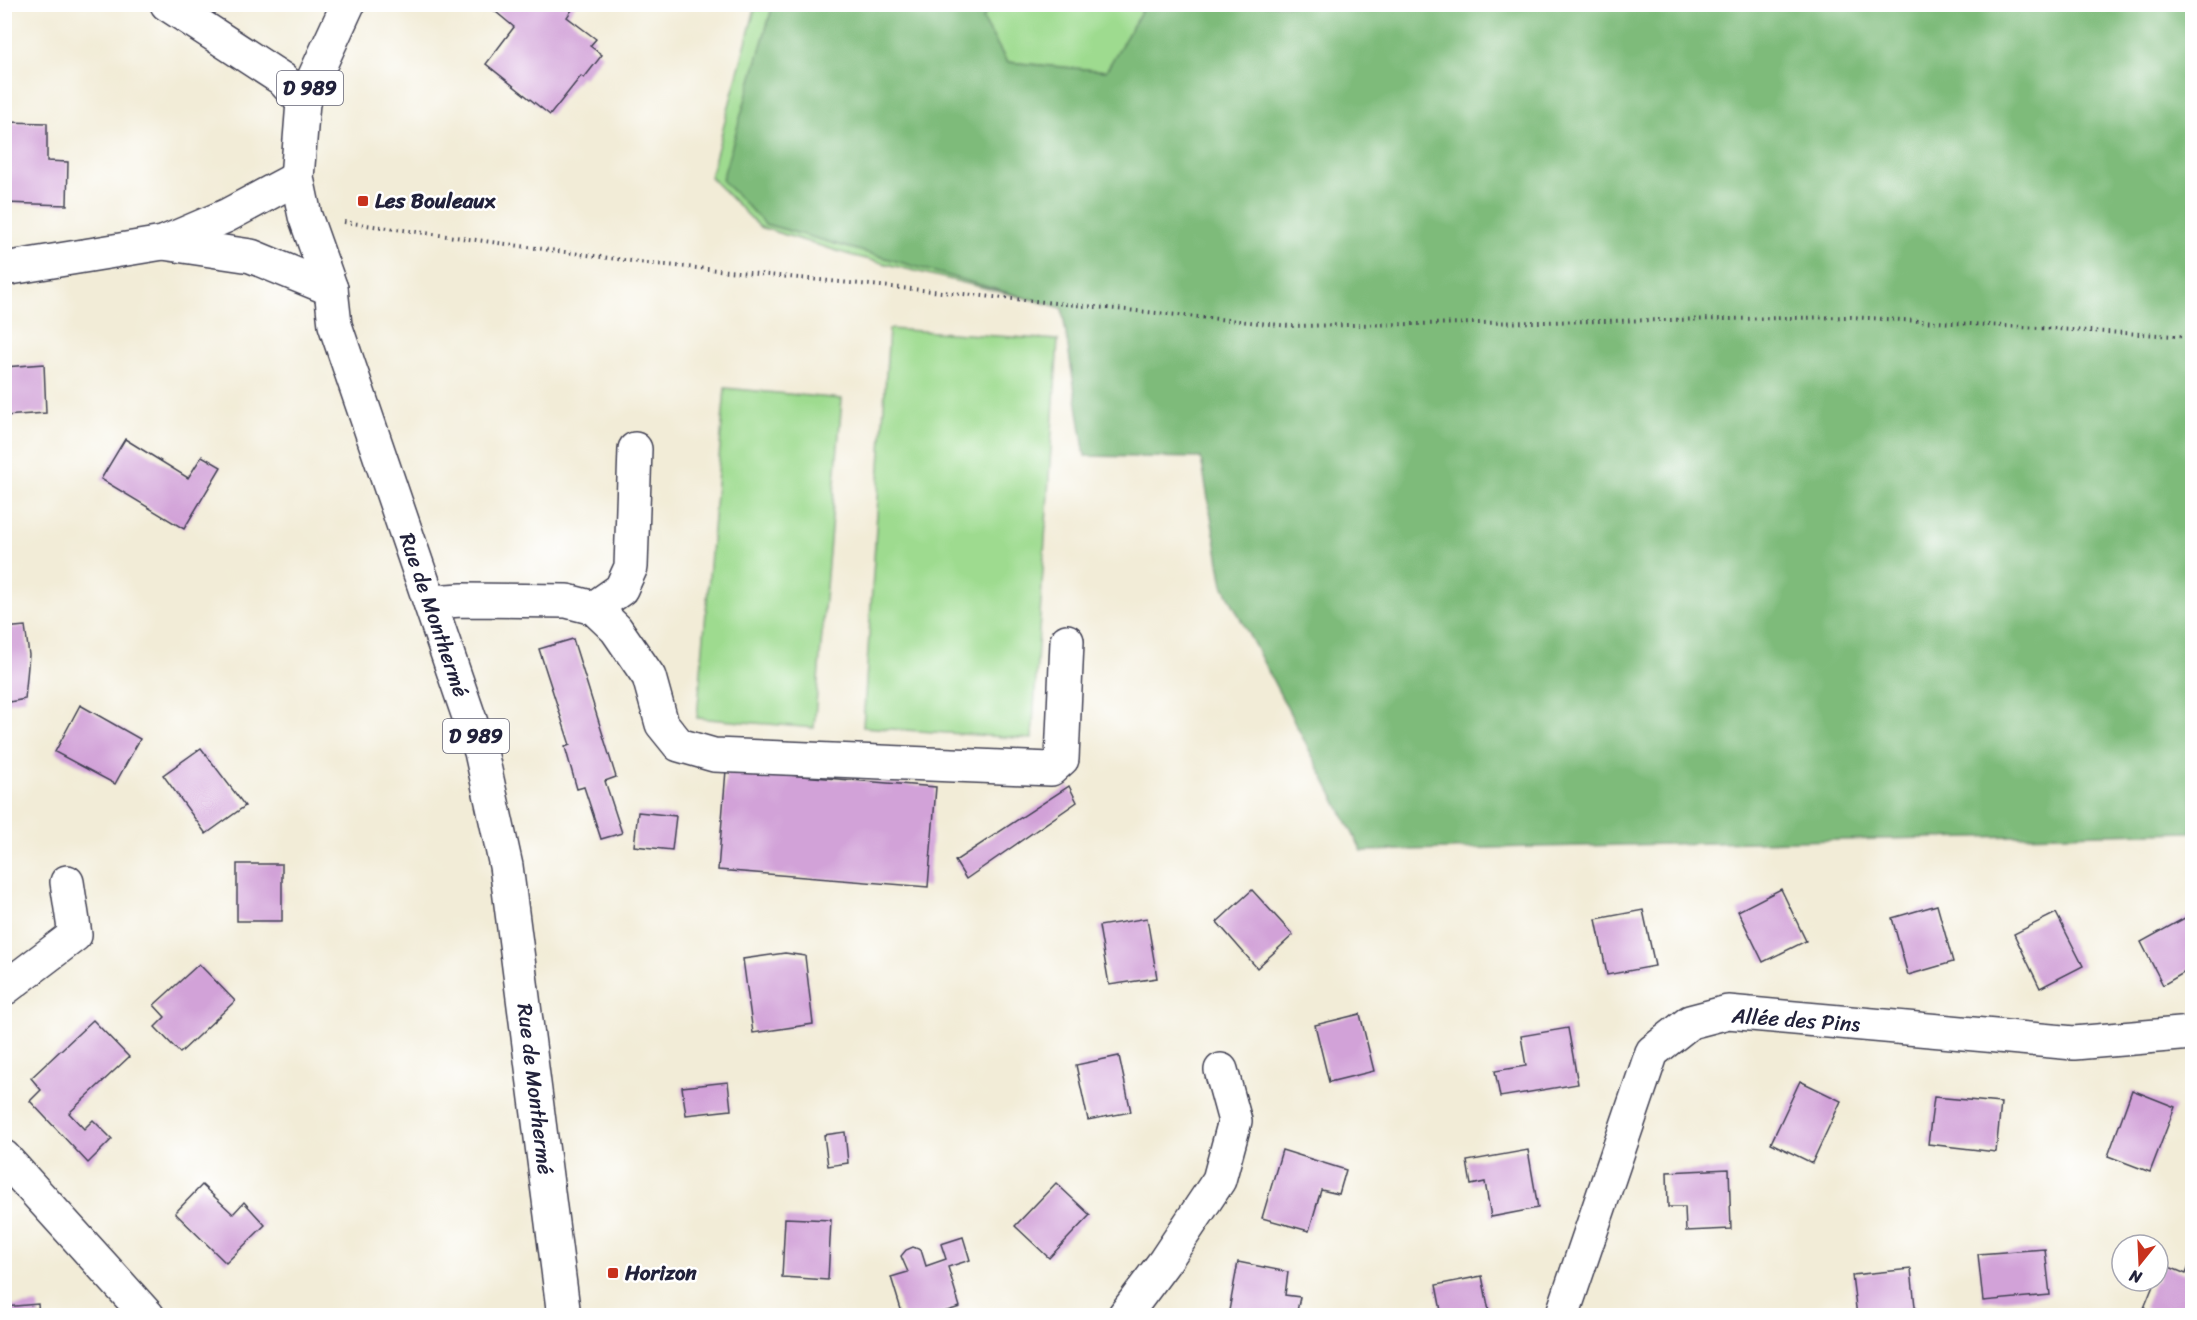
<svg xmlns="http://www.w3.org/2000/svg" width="2197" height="1320" viewBox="0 0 2197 1320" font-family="Sriracha,sans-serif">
<rect width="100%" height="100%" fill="#fff"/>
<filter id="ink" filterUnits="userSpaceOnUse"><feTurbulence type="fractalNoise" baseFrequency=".0167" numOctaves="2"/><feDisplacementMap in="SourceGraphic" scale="12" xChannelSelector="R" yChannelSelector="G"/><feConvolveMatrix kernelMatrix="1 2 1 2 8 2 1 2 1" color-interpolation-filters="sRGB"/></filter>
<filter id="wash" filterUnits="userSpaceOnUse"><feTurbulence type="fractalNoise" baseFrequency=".008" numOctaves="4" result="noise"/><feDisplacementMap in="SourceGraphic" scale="24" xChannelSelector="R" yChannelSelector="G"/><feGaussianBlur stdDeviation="1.35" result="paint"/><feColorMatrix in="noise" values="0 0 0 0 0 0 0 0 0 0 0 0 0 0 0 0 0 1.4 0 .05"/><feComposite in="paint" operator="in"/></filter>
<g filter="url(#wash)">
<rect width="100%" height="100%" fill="#f2ecd7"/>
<g fill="#9edb8f" stroke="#607e65" stroke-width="1.5">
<path d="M 756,5 L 773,5 L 723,180 L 765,224 L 1062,307 L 850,255 L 760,227 L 710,177 Z"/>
<path d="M 989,5 L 1145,5 L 1107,71 L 1007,62 L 983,19 Z"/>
<path d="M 889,329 L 1058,340 L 1032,739 L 863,727 Z"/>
<path d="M 725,388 L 842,399 L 814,728 L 697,718 Z"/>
</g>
<path fill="#7ebb7a" stroke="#506e5a" stroke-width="1.5" d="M 773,5 L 989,5 L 983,19 L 1007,62 L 1106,71 L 1145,5 L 2192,5 L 2192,832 L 1362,851 L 1223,585 L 1201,458 L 1085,456 L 1062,308 L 765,224 L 722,180 Z"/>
<g id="blocks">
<g fill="#d2a2d8">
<path d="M 492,4 L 576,4 L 567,17 L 596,39 L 590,46 L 602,55 L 584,78 L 581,76 L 550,115 L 486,64 L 514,27 L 490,7 Z"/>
<path d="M 4,122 L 47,123 L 47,161 L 68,162 L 67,205 L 4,203 Z"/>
<path d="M 44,364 L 46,413 L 4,416 L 4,367 Z"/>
<path d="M 125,439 L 188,478 L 202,456 L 221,467 L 184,529 L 101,479 Z"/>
<path d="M 25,626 L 29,655 L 25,699 L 4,703 L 4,628 Z"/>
<path d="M 573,639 L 616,777 L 605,781 L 622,833 L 601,839 L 584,787 L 577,789 L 565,747 L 570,745 L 539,649 Z"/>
<path d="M 80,705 L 140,739 L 115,784 L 55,752 Z"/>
<path d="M 201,748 L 245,806 L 206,834 L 163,775 Z"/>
<path d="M 726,770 L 936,787 L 928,887 L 718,870 Z"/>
<path d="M 1069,786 L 1077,802 L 966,879 L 955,861 Z"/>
<path d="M 638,812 L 676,816 L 672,850 L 634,846 Z"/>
<rect x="237" y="864" width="45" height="57"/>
<path d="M 1781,889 L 1806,941 L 1763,962 L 1738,911 Z"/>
<path d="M 1252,890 L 1293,935 L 1257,968 L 1217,922 Z"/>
<path d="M 1937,905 L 1953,962 L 1908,975 L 1892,918 Z"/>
<path d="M 1643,910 L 1655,966 L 1607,975 L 1596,919 Z"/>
<path d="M 2056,913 L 2083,966 L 2040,988 L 2014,934 Z"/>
<path d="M 2192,914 L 2192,968 L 2163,985 L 2141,942 Z"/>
<path d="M 1147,918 L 1157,978 L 1109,985 L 1099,926 Z"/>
<path d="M 785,953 L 805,956 L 813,1024 L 753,1033 L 743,959 Z"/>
<path d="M 199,964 L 235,1001 L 180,1053 L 155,1027 L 165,1017 L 154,1005 Z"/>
<path d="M 1360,1014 L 1374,1071 L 1329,1082 L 1315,1025 Z"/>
<path d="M 93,1020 L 129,1057 L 69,1113 L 84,1129 L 93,1120 L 112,1139 L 88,1163 L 30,1101 L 41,1090 L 31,1078 Z"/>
<path d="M 1568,1028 L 1578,1084 L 1500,1097 L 1495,1071 L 1526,1066 L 1521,1036 Z"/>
<path d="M 1119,1056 L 1131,1112 L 1088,1120 L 1076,1065 Z"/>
<path d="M 1800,1081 L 1841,1101 L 1812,1163 L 1771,1143 Z"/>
<path d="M 728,1082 L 731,1110 L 686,1115 L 682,1087 Z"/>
<path d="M 2132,1090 L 2175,1107 L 2150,1172 L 2108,1156 Z"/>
<path d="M 1934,1097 L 2001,1103 L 1996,1152 L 1928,1144 Z"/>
<path d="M 845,1132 L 848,1163 L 828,1166 L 824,1135 Z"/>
<path d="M 1282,1150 L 1346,1170 L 1339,1194 L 1321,1190 L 1309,1231 L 1262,1218 Z"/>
<path d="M 1528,1150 L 1538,1208 L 1491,1217 L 1485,1182 L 1471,1185 L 1467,1161 Z"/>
<path d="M 1729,1169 L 1731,1229 L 1686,1231 L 1685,1207 L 1668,1207 L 1667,1172 Z"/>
<path d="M 1056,1183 L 1090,1215 L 1049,1258 L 1015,1226 Z"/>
<path d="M 202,1185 L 233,1214 L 244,1202 L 265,1225 L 226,1263 L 175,1213 Z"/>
<path d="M 785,1218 L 831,1220 L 828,1280 L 782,1277 Z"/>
<path d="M 963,1237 L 970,1260 L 948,1267 L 960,1307 L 931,1316 L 903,1316 L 891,1277 L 908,1272 L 901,1256 L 906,1250 L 913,1247 L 921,1250 L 926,1266 L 946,1259 L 941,1244 Z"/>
<path d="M 2045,1249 L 2050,1295 L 1983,1301 L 1978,1254 Z"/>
<path d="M 2192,1258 L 2192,1316 L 2163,1316 L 2144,1308 L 2155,1281 L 2158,1281 L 2158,1273 L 2162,1264 L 2186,1274 Z"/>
<path d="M 1238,1262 L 1288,1272 L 1285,1295 L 1300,1297 L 1296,1316 L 1228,1316 Z"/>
<path d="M 1911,1269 L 1916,1316 L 1857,1316 L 1852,1275 Z"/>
<path d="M 1482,1276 L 1490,1316 L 1442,1316 L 1436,1285 Z"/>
<path d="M 38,1304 L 39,1316 L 4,1316 L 4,1307 Z"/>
</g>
</g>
</g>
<g filter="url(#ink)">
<use href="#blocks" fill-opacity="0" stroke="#414052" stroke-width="1.5"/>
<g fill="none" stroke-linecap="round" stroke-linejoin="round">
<g stroke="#414052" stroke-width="36">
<g id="minor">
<path d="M 167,4 L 282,79 L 303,102"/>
<path d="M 163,243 L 251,256 L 331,289"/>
<path d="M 4,269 L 163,243 L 226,216 L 297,178"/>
<path d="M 430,602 L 462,600 L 567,601 L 594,608 L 616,629 L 649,677 L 662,724 L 679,745 L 714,755 L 1051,769 L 1062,759 L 1067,641"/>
<path d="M 594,608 L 621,589 L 631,567 L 635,449"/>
<path d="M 4,989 L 75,935 L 67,882"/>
<path d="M 4,1157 L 148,1316"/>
<path d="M 1124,1316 L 1165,1261 L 1219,1180 L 1235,1121 L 1221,1070"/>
<path d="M 1562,1316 L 1652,1052 L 1690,1022 L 1728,1012 L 2074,1043 L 2192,1033"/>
</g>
</g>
<g stroke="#414052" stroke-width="36">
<path id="major" d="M 348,4 L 303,102 L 297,178 L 305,216 L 331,289 L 335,325 L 481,752 L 506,866 L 564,1316"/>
</g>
<path stroke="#414052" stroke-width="4" stroke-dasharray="1.5 4.5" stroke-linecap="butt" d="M 344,222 L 646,263 L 1290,326 L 1851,317 L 2192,337"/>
<use href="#minor" stroke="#fff" stroke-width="33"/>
<use href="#major" stroke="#fff" stroke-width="33"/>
</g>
</g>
<g fill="#c8321e" stroke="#fff" stroke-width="2">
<rect x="357" y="195" width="12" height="12" rx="3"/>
<rect x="607" y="1267" width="12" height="12" rx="3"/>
</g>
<g text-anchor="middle" stroke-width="5" stroke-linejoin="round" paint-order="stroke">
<g fill="#fff" stroke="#646476" stroke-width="1.5">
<rect x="277" y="71" width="66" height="34" rx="4.5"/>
<rect x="443" y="719" width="66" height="34" rx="4.5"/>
</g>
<g font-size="20" font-weight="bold" fill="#22223b">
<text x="310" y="95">D 989</text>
<text x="476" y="743">D 989</text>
</g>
<g font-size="21" font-weight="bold" fill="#22223b" stroke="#fff" text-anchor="start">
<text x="375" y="208">Les Bouleaux</text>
<text x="625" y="1280">Horizon</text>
</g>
<g font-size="21" fill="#22223b" stroke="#fff">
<text transform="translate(434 615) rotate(71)" y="7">Rue de Monthermé</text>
<text transform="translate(1796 1020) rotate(4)" y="7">Allée des Pins</text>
<text transform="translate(535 1089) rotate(83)" y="7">Rue de Monthermé</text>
</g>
</g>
<rect width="2197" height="1320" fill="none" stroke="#fff" stroke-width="24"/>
<g transform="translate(2140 1263) rotate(198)"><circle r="28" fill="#ffffff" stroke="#a7a7b1" stroke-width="1.5"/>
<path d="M0-4.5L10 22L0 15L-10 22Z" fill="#c8321e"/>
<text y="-9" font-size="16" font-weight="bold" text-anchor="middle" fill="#22223b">N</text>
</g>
</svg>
